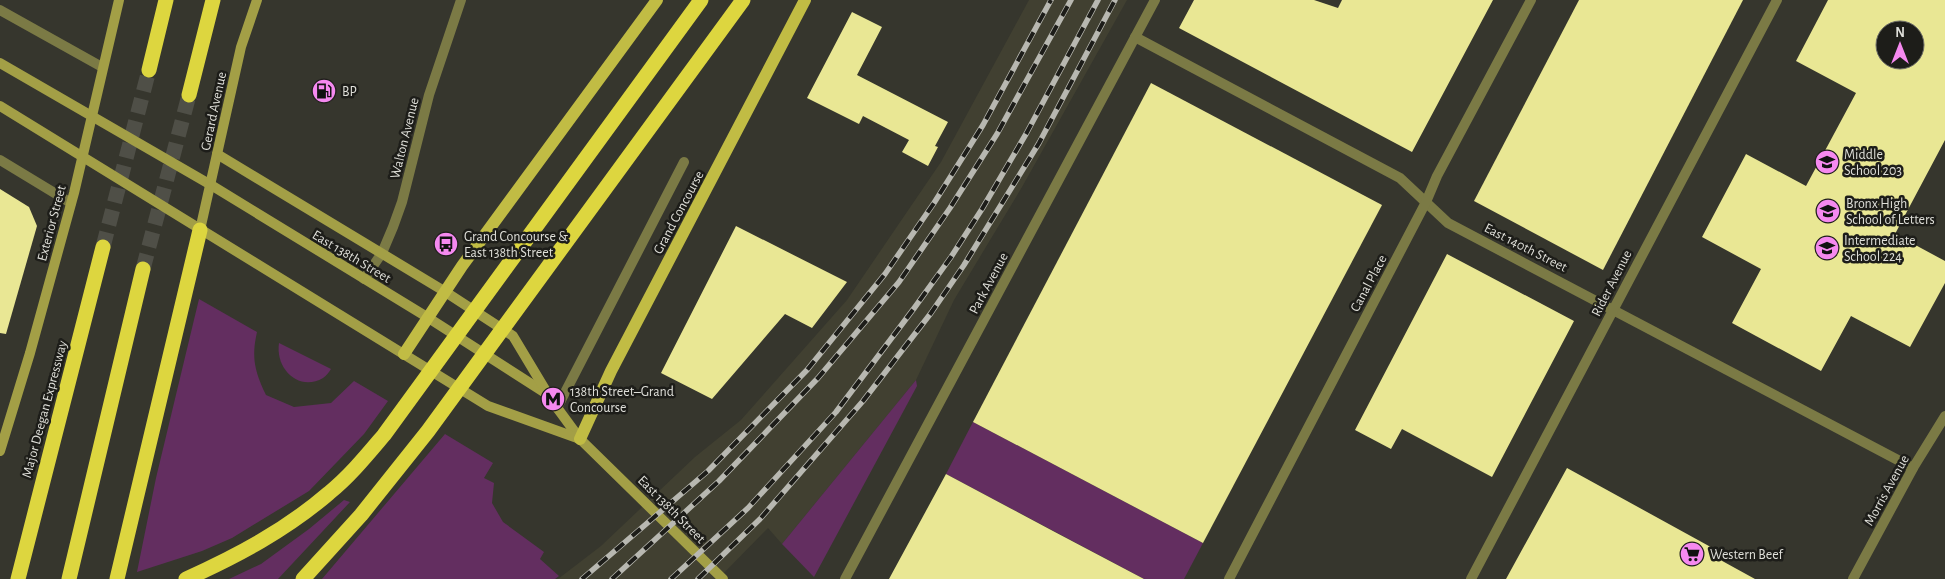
<svg xmlns="http://www.w3.org/2000/svg" width="1945" height="579" viewBox="0 0 1945 579" font-family="'Alegreya Sans',sans-serif">
<rect width="100%" height="100%" fill="#36362d"/>
<path fill="#414031" d="M 1029,0 L 1127,0 L 1022,187 L 954,300 L 916,380 L 782,544 L 768,528 L 718,579 L 558,579 L 601,546 L 695,457 L 741,420 L 847,300 L 941,162 Z"/>
<g fill="#632e60">
<path d="M 199,299 L 257,332 C 251,358 255,372 266,395 L 294,407 L 331,403 L 354,381 L 388,401 L 364,434 L 309,491 L 232,538 L 202,551 L 137,572 L 156,478 Z"/>
<path d="M 279,343 L 331,369 C 329,372 326,376 323,378 C 299,392 275,369 279,343 Z"/>
<path d="M 916,380 L 917,386 L 814,577 L 782,544 Z"/>
<path d="M 973,422 L 1203,543 L 1184,579 L 1144,579 L 946,474 Z"/>
<path d="M 445,434 L 493,463 L 484,478 L 494,483 L 492,503 L 503,522 L 544,552 L 540,559 L 559,576 L 555,579 L 322,579 Z"/>
<path d="M 344,500 L 350,502 L 278,579 L 229,579 L 261,564 L 309,529 Z"/>
</g>
<g fill="#e9e794" fill-rule="evenodd">
<path d="M 1194,0 L 1314,0 L 1338,8 L 1342,0 L 1493,0 L 1412,152 L 1179,28 Z"/>
<path d="M 1579,0 L 1743,0 L 1603,270 L 1474,201 Z"/>
<path d="M 1828,0 L 1945,0 L 1945,140 L 1895,234 L 1945,261 L 1945,283 L 1910,347 L 1851,316 L 1821,371 L 1732,323 L 1761,269 L 1702,237 L 1746,154 L 1806,186 L 1856,93 L 1796,61 ZM 1885,30 L 1915,30 L 1915,60 L 1885,60 Z"/>
<path d="M 852,12 L 882,27 L 857,75 L 948,122 L 935,146 L 938,147 L 928,166 L 902,152 L 909,140 L 863,116 L 859,124 L 807,98 Z"/>
<path d="M 1151,83 L 1382,205 L 1203,543 L 973,422 Z"/>
<path d="M 0,189 L 29,207 L 37,226 L 6,334 L 0,333 Z"/>
<path d="M 736,226 L 847,282 L 812,328 L 785,314 L 712,399 L 661,373 Z"/>
<path d="M 1447,254 L 1574,321 L 1492,477 L 1402,429 L 1391,449 L 1355,430 Z"/>
<path d="M 1567,468 L 1718,551 L 1715,557 L 1755,579 L 1506,579 Z"/>
<path d="M 946,474 L 1053,531 L 1144,579 L 889,579 Z"/>
</g>
<g fill="none" stroke-linecap="round" stroke-linejoin="round">
<g stroke="#4f4f47" stroke-width="15" stroke-dasharray="15 8" stroke-linecap="butt">
<path d="M 103,247 L 149,70"/>
<path d="M 143,269 L 189,95"/>
</g>
<path stroke="#7b7a45" stroke-width="10" d="M 557,408 L 684,162"/>
<g stroke="#7b7a45" stroke-width="10">
<path d="M 0,10 L 102,67"/>
<path d="M 1135,37 L 1400,178 L 1448,223 L 1913,468"/>
<path d="M 0,160 L 71,203"/>
<path d="M 364,279 L 382,253 L 393,227 L 402,202 L 429,95 L 461,0"/>
<path d="M 845,579 L 1155,0"/>
<path d="M 1229,579 L 1426,202 L 1437,176 L 1531,0"/>
<path d="M 1471,579 L 1777,0"/>
<path d="M 1853,579 L 1913,468 L 1945,416"/>
</g>
<g stroke="#a39f46" stroke-width="10">
<path d="M 0,63 L 211,185 L 427,317 L 547,394 L 580,439 L 723,579"/>
<path d="M 0,106 L 488,406 L 580,439"/>
<path d="M 217,154 L 444,291 L 513,336 L 546,391"/>
<path d="M 200,230 L 241,47 L 257,0"/>
<path d="M 0,451 L 30,353 L 74,193 L 119,0"/>
</g>
<g stroke="#c1bc44" stroke-width="12">
<path d="M 404,354 L 462,266 L 657,0"/>
<path d="M 580,439 L 611,371 L 805,0"/>
</g>
<g stroke="#ddd63f" stroke-width="15">
<path d="M 149,70 L 166,0"/>
<path d="M 189,95 L 213,0"/>
<path d="M 18,579 L 103,247"/>
<path d="M 69,579 L 143,269"/>
<path d="M 117,579 L 200,230"/>
<path d="M 186,579 C 237,556 286,530 329,493 C 350,476 367,455 384,435 L 701,0"/>
<path d="M 303,579 L 361,515 L 428,431 L 743,0"/>
</g>
<g stroke="#b8b8b1" stroke-width="5.5">
<g id="rail">
<path d="M 582,579 L 708,471 L 807,370 L 885,274 L 934,203 L 983,125 L 1051,0"/>
<path d="M 612,579 L 719,481 L 818,378 L 899,282 L 950,208 L 997,134 L 1071,0"/>
<path d="M 671,579 L 748,508 L 836,412 L 915,307 L 951,257 L 982,209 L 1026,134 L 1098,0"/>
<path d="M 698,579 L 760,519 L 863,401 L 931,313 L 964,265 L 1039,143 L 1115,0"/>
</g>
</g>
<use href="#rail" stroke="#1d1d19" stroke-width="4" stroke-dasharray="11" stroke-linecap="butt"/>
</g>
<defs>
<g id="fuel-disc" transform="scale(1.25)"><circle r="9.5" fill="#f589ef" stroke="#1d1d19"/><path d="M-5.5-6h7V0h2V4h1.3V-2.5L3-4.5l.8-.8L6-3V5H2.5V1h-1V6h-7ZM-4.2-4.7v3.2H.2V-4.7Z" fill="#111"/></g>
<g id="school-disc" transform="scale(1.25)"><circle r="9.5" fill="#f589ef" stroke="#1d1d19"/><path d="M0-5L7-2L0 1L-7-2ZM-4 1L0 2.5L4 1V4Q0 6-4 4Z" fill="#111"/></g>
<g id="bus-disc" transform="scale(1.25)"><circle r="9.5" fill="#f589ef" stroke="#1d1d19"/><path d="M-5-6H5V4H4V6H2V4H-2V6H-4V4H-5ZM-3.5-4V0h7V-4ZM-3.5 1.2v1.5H-2V1.2ZM2 1.2v1.5H3.5V1.2Z" fill="#111"/></g>
<g id="metro-disc" transform="scale(1.25)"><circle r="9.5" fill="#f589ef" stroke="#1d1d19"/><path d="M-5.5 5V-5H-3L0 0L3-5H5.5V5H3V-.5L0 4L-3-.5V5Z" fill="#111"/></g>
<g id="supermarket-disc" transform="scale(1.25)"><circle r="9.5" fill="#f589ef" stroke="#1d1d19"/><path d="M-6-5.5h2.5l.6 2H6L4.5 2H-2.5L-4.4-4H-6ZM-1.5 3.2a1.3 1.3 0 1 0 .1 0ZM3 3.2a1.3 1.3 0 1 0 .1 0Z" fill="#111"/></g>
</defs>
<g fill-rule="evenodd">
<use href="#fuel-disc" x="324" y="91"/>
<use href="#school-disc" x="1827" y="162"/>
<use href="#school-disc" x="1828" y="211"/>
<use href="#bus-disc" x="446" y="244"/>
<use href="#school-disc" x="1827" y="248"/>
<use href="#metro-disc" x="553" y="399"/>
<use href="#supermarket-disc" x="1692" y="554"/>
</g>
<g text-anchor="middle" stroke-width="5" stroke-linejoin="round" paint-order="stroke">
<g font-size="14" fill="#dfdfd9" stroke="#1d1d19" text-anchor="start">
<text x="342" y="96">BP</text>
<text x="1844" y="159">Middle<tspan x="1844" dy="16">School 203</tspan></text>
<text x="1846" y="208">Bronx High<tspan x="1846" dy="16">School of Letters</tspan></text>
<text x="464" y="241">Grand Concourse &amp;<tspan x="464" dy="16">East 138th Street</tspan></text>
<text x="1844" y="245">Intermediate<tspan x="1844" dy="16">School 224</tspan></text>
<text x="570" y="396">138th Street–Grand<tspan x="570" dy="16">Concourse</tspan></text>
<text x="1710" y="559">Western Beef</text>
</g>
<g font-size="14" fill="#dfdfd9" stroke="#1d1d19">
<text transform="translate(213 111) rotate(-78)" y="5">Gerard Avenue</text>
<text transform="translate(404 138) rotate(-76)" y="5">Walton Avenue</text>
<text transform="translate(678 212) rotate(-62)" y="5">Grand Concourse</text>
<text transform="translate(51 223) rotate(-75)" y="5">Exterior Street</text>
<text transform="translate(1526 247) rotate(27)" y="5">East 140th Street</text>
<text transform="translate(352 256) rotate(31)" y="5">East 138th Street</text>
<text transform="translate(988 283) rotate(-62)" y="5">Park Avenue</text>
<text transform="translate(1368 283) rotate(-62)" y="5">Canal Place</text>
<text transform="translate(1611 283) rotate(-63)" y="5">Rider Avenue</text>
<text transform="translate(44 409) rotate(-75)" y="5">Major Deegan Expressway</text>
<text transform="translate(1886 490) rotate(-61)" y="5">Morris Avenue</text>
<text transform="translate(672 509) rotate(45)" y="5">East 138th Street</text>
</g>
</g>
<g transform="translate(1900 45)"><circle r="24" fill="#1d1d19" stroke="#6b6b66"/>
<path d="M0-4L9 19L0 12L-9 19Z" fill="#f589ef"/>
<text y="-8" font-size="14" font-weight="bold" text-anchor="middle" fill="#dfdfd9">N</text>
</g>
</svg>
